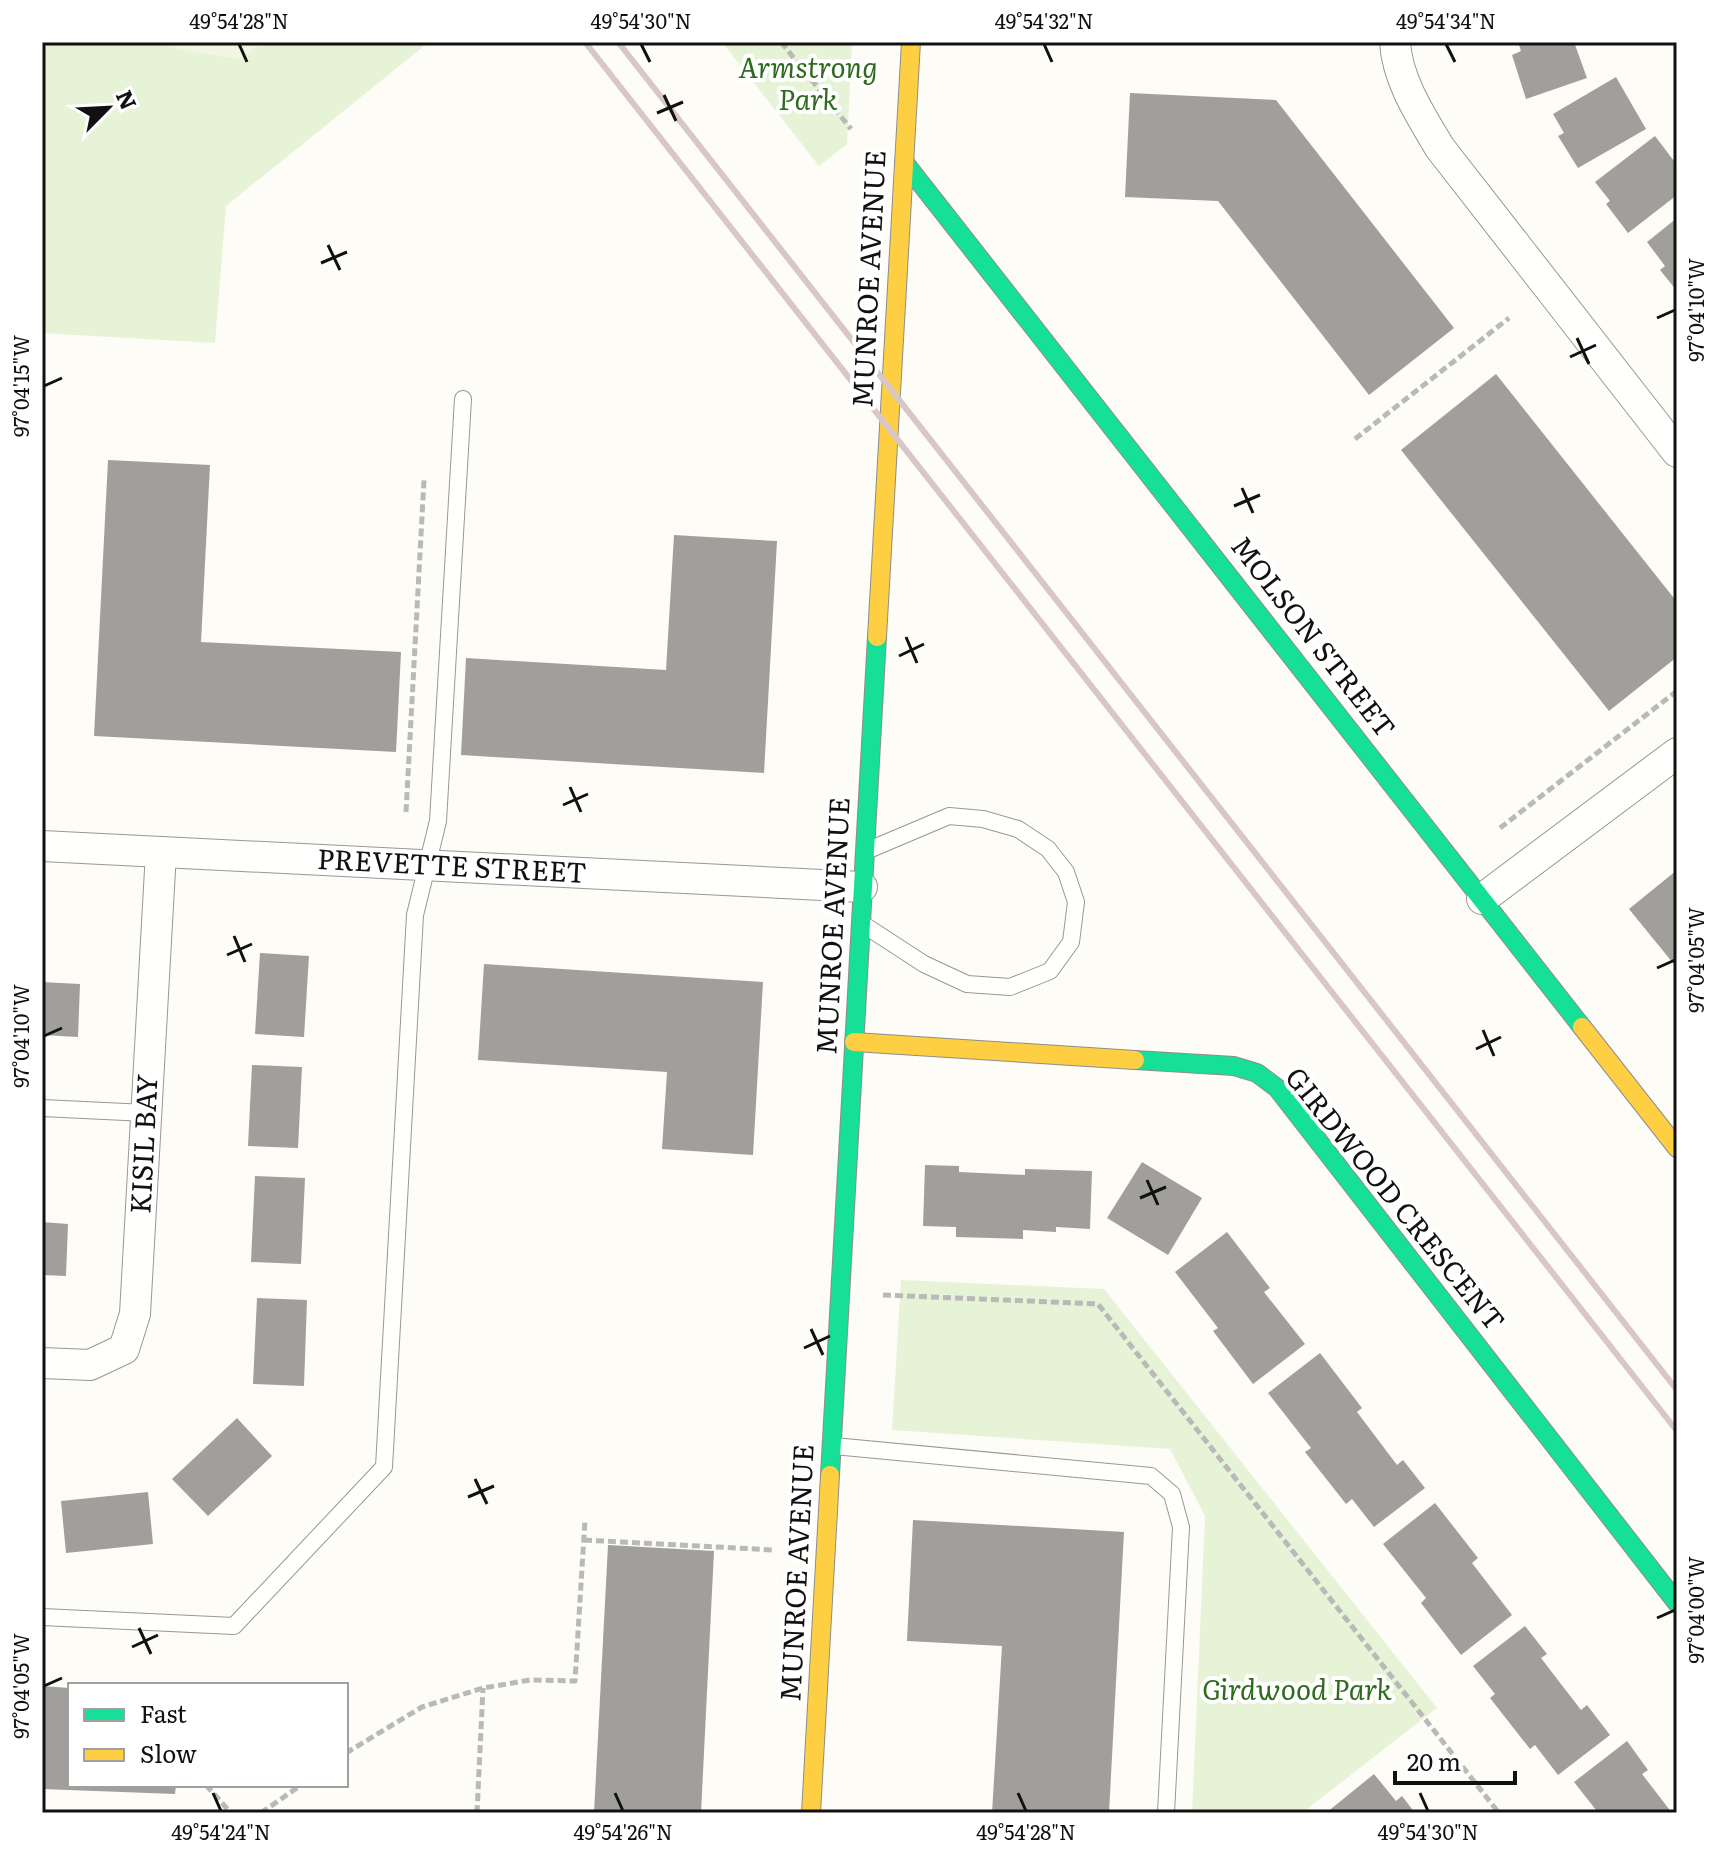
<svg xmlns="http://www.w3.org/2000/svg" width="1719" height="1855" viewBox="0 0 1719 1855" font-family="Literata,serif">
<rect width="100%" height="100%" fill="#fdfcf7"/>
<g fill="#e7f3d7">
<path d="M 42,42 L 429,42 L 226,206 L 215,343 L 42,333 Z"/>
<path d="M 722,42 L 852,42 L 847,144 L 819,166 Z"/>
<path d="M 901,1280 L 1104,1289 L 1437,1708 L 1302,1813 L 1192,1813 L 1205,1516 L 1170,1449 L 892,1430 Z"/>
</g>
<path fill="#f0f6e1" d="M 172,42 L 264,42 L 240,59 L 178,50 Z"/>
<g fill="#a19f9c">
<path d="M 1518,42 L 1574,42 L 1587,78 L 1526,99 L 1512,55 L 1521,51 Z"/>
<path d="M 1616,77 L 1646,129 L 1578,168 L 1558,136 L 1564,133 L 1553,114 Z"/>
<path d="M 1130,93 L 1276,100 L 1454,328 L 1369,395 L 1218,201 L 1125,197 Z"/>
<path d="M 1655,136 L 1677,165 L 1677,195 L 1628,233 L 1606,204 L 1610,201 L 1595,182 Z"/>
<path d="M 1677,218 L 1677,291 L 1660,270 L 1665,266 L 1647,242 Z"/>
<path d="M 1496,374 L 1677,602 L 1677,657 L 1609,711 L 1401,450 Z"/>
<path d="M 108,460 L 210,465 L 201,642 L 401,652 L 396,752 L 94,736 Z"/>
<path d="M 674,535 L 777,541 L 764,773 L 461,755 L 466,658 L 666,670 Z"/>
<path d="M 1677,870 L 1677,968 L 1629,909 Z"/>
<path d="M 260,953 L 309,956 L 304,1037 L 255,1034 Z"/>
<path d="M 484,964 L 763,982 L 753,1155 L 662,1149 L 667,1072 L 478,1060 Z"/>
<path d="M 42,982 L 80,984 L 78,1037 L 42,1035 Z"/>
<path d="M 252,1065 L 302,1067 L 298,1148 L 248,1146 Z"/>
<path d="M 1142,1162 L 1202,1198 L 1168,1255 L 1107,1218 Z"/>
<path d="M 925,1165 L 959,1166 L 959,1172 L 1025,1175 L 1025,1169 L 1092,1171 L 1090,1229 L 1056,1227 L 1056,1232 L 1023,1230 L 1023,1239 L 956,1237 L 956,1227 L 923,1226 Z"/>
<path d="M 255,1176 L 305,1178 L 301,1264 L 251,1262 Z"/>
<path d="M 42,1222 L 68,1224 L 66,1276 L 42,1275 Z"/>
<path d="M 1227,1232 L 1270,1288 L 1264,1292 L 1305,1344 L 1253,1384 L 1213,1331 L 1218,1328 L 1175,1272 Z"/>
<path d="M 257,1298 L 307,1300 L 304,1386 L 253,1384 Z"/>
<path d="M 1320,1353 L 1362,1408 L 1357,1412 L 1397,1465 L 1403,1460 L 1425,1488 L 1374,1527 L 1352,1499 L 1346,1504 L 1305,1452 L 1311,1448 L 1268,1393 Z"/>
<path d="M 237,1418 L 272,1456 L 208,1516 L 172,1479 Z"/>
<path d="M 148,1492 L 153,1544 L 66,1553 L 61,1501 Z"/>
<path d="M 1435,1503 L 1478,1558 L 1472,1563 L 1512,1615 L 1461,1655 L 1421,1603 L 1426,1598 L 1383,1544 Z"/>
<path d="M 913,1520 L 1124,1532 L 1109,1813 L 992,1813 L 1002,1646 L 907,1641 Z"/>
<path d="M 608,1545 L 714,1551 L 701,1813 L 594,1813 Z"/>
<path d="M 1525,1626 L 1547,1654 L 1541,1658 L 1581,1710 L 1587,1705 L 1610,1735 L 1558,1775 L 1535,1745 L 1530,1749 L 1490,1698 L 1495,1694 L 1473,1666 Z"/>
<path d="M 42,1686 L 70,1688 L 70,1785 L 176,1785 L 175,1794 L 42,1789 Z"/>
<path d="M 1627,1741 L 1648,1770 L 1642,1774 L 1672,1813 L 1592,1813 L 1596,1810 L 1574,1782 Z"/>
<path d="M 1374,1774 L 1396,1801 L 1402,1796 L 1415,1813 L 1326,1813 Z"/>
</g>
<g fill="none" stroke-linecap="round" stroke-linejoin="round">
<g stroke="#979795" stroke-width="18">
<g id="lane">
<path d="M 864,925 L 924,964 L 967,984 L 1010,987 L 1050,971 L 1071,942 L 1076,902 L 1066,872 L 1048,849 L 1018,829 L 983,819 L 949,816 L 871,849"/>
<path d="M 42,1108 L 146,1113"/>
<path d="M 834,1446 L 1151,1476 L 1172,1494 L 1181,1527 L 1166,1813"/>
<path d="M 42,1617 L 234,1626 L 384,1467 L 415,915 L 438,821 L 463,399"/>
</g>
</g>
<g stroke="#979795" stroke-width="32">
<g id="street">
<path d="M 1395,42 C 1397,80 1421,116 1440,148 L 1677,452"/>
<path d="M 42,846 L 862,887"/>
<path d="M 1482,899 L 1677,753"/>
<path d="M 42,1363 L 90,1365 L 124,1349 L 135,1314 L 161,852"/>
</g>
</g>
<g stroke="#8e8d8b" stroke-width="20">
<g id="fast">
<path d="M 904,162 L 1582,1027"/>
<path d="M 1135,1060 L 1234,1066 L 1257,1073 L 1277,1088 L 1677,1603"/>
<path d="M 830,1475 L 877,637"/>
</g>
</g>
<g stroke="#8e8d8b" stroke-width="20">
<g id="slow">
<path d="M 877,637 L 911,42"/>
<path d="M 1582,1027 L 1677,1148"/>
<path d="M 854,1042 L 1135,1060"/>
<path d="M 811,1813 L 830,1475"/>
</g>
</g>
<g stroke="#b9b9b8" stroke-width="5" stroke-dasharray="8 4" stroke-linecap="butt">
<path d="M 781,42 L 851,129"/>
<path d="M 1355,439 L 1509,318"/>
<path d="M 406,812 L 424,480"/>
<path d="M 1500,828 L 1677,691"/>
<path d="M 883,1295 L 1098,1304 L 1499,1813"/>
<path d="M 584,1540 L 774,1550"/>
<path d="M 346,1753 L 422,1707 L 483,1688 L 530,1680 L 575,1681 L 585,1520"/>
<path d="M 206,1785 L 231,1813"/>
<path d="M 261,1813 L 301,1785"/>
<path d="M 477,1813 L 483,1688"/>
</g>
<use href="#lane" stroke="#fffffe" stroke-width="16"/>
<use href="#street" stroke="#fffffe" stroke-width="30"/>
<use href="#fast" stroke="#16e098" stroke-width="18"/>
<use href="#slow" stroke="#ffcf43" stroke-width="18"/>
<g stroke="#d9c6c7" stroke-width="6">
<path d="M 585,42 L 1677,1431"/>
<path d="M 618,42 L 1677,1390"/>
</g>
</g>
<path fill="none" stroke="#111" stroke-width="3" d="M 239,44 L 247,62M 641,44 L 650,62M 1044,44 L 1052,62M 1446,44 L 1455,62M 664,95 L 676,121M 657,113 L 683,102M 328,245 L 340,270M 321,263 L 347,252M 1657,318 L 1675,310M 1577,338 L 1589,364M 1570,357 L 1596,345M 44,386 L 62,378M 1242,488 L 1253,513M 1234,506 L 1260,495M 906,637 L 917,663M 899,656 L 924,644M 570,787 L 581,812M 563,805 L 588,794M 234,936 L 245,962M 227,955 L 252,944M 1657,968 L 1675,960M 1483,1030 L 1494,1056M 44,1036 L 62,1028M 1476,1049 L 1501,1037M 1147,1180 L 1158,1205M 1140,1198 L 1166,1187M 811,1329 L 823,1355M 804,1348 L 830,1336M 475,1479 L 487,1504M 468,1497 L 494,1486M 1657,1618 L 1675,1610M 139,1628 L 151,1654M 132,1647 L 158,1635M 44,1686 L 62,1678M 213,1793 L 221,1811M 615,1793 L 623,1811M 1018,1793 L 1026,1811M 1420,1793 L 1428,1811"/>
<g text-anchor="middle" stroke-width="8" stroke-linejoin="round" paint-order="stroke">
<g font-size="28" font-style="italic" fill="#2f6b1f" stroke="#fff">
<text x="808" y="78">Armstrong<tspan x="808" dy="32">Park</tspan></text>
<text x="1297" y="1700">Girdwood Park</text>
</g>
<g font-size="28" fill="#111" stroke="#fff">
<text transform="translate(869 279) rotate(-87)" y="10">MUNROE AVENUE</text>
<text transform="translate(1313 637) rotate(52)" y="10">MOLSON STREET</text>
<text transform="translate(452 866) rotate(3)" y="10">PREVETTE STREET</text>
<text transform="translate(833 926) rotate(-87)" y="10">MUNROE AVENUE</text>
<text transform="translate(144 1144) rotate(-87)" y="10">KISIL BAY</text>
<text transform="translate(1395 1199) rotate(51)" y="10">GIRDWOOD CRESCENT</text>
<text transform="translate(797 1573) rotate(-87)" y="10">MUNROE AVENUE</text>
</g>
</g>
<rect width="1719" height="1855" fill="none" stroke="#ffffff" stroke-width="88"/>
<rect x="68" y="1683" width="280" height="104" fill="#ffffff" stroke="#a0a0a0" stroke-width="2"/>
<rect x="84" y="1709" width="40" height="12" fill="#16e098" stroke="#a0a0a0" stroke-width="2"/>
<text x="140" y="1723" font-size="24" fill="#111111">Fast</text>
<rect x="84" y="1749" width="40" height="12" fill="#ffcf43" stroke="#a0a0a0" stroke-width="2"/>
<text x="140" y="1763" font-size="24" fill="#111111">Slow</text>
<g transform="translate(108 108) rotate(66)" stroke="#ffffff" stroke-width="6" paint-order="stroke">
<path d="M0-6L14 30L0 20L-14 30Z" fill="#111111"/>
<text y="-12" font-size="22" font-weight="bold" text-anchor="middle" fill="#111111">N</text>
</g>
<path d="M1395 1771v12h120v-12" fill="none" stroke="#111111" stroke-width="4"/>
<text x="1407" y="1771" font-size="24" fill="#111111" stroke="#ffffff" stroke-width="6" paint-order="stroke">20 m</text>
<rect x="44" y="44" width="1631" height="1767" fill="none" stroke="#111" stroke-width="3"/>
<g font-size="20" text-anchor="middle" fill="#111">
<text x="239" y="29">49°54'28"N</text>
<text x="641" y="29">49°54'30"N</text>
<text x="1044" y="29">49°54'32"N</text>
<text x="1446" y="29">49°54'34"N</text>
<text transform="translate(1697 310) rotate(-90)" y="7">97°04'10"W</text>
<text transform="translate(22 386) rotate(-90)" y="7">97°04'15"W</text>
<text transform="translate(1697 960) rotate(-90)" y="7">97°04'05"W</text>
<text transform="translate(22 1036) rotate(-90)" y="7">97°04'10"W</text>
<text transform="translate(1697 1610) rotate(-90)" y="7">97°04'00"W</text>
<text transform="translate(22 1686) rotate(-90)" y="7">97°04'05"W</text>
<text x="221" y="1840">49°54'24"N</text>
<text x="623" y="1840">49°54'26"N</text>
<text x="1026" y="1840">49°54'28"N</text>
<text x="1428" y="1840">49°54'30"N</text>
</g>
</svg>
